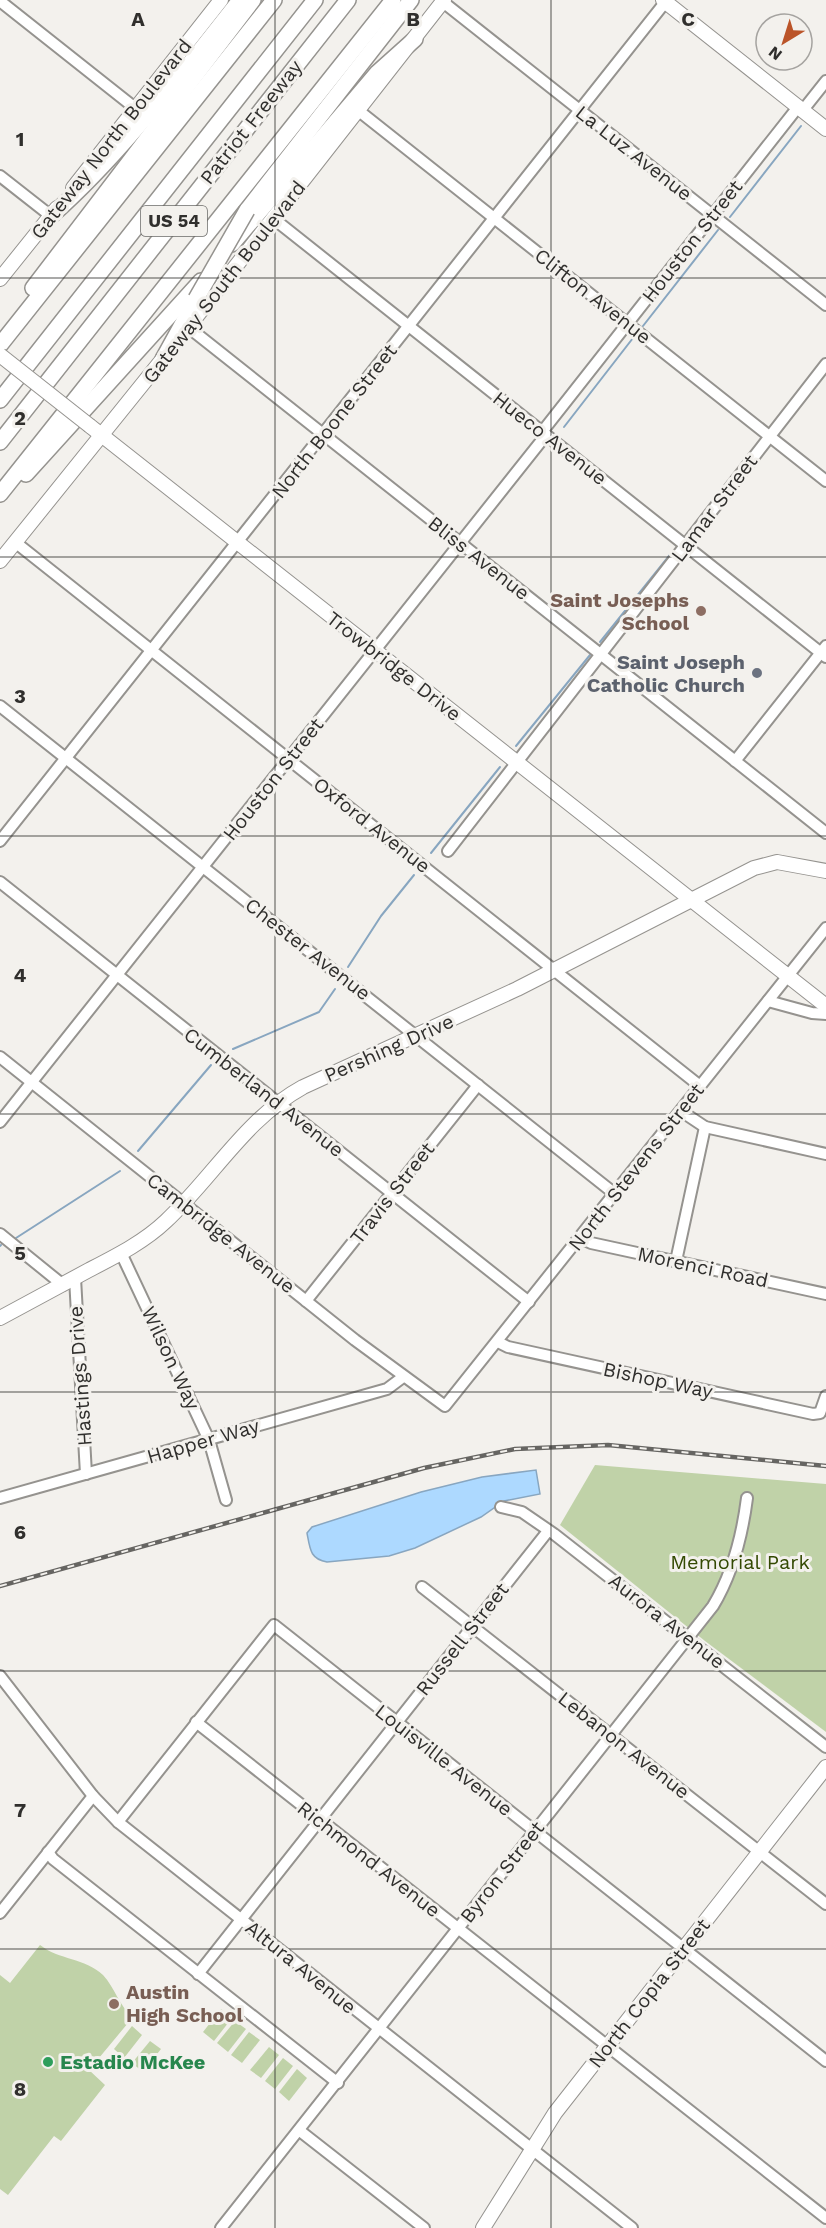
<svg xmlns="http://www.w3.org/2000/svg" width="826" height="2228" viewBox="0 0 826 2228" font-family="'Work Sans',sans-serif">
<rect width="100%" height="100%" fill="#f3f1ed"/>
<g fill="#c0d2a8">
<path d="M 595,1465 L 826,1484 L 826,1732 L 705,1641 L 560,1525 Z"/>
<path d="M 40,1945 C 59,1960 85,1958 103,1975 C 115,1988 119,2006 133,2017 L 89,2070 L 105,2085 L 61,2141 L 54,2136 L 8,2195 L 0,2189 L 0,1975 L 10,1983 Z"/>
<path d="M 221,2009 L 232,2018 L 214,2041 L 203,2032 Z"/>
<path d="M 235,2021 L 246,2029 L 228,2052 L 217,2043 Z"/>
<path d="M 132,2026 L 142,2035 L 124,2058 L 114,2049 Z"/>
<path d="M 249,2032 L 260,2040 L 242,2063 L 231,2055 Z"/>
<path d="M 150,2041 L 161,2049 L 143,2072 L 132,2063 Z"/>
<path d="M 269,2047 L 279,2055 L 261,2078 L 250,2070 Z"/>
<path d="M 283,2058 L 293,2066 L 275,2089 L 265,2081 Z"/>
<path d="M 297,2069 L 307,2078 L 289,2101 L 279,2092 Z"/>
</g>
<path fill="#add9ff" stroke="#88a6c0" stroke-width="1.5" d="M 536,1470 L 540,1494 L 504,1501 L 481,1517 L 415,1548 L 389,1556 L 327,1562 C 310,1559 310,1549 307,1533 L 312,1527 L 421,1492 L 482,1477 Z"/>
<g fill="none" stroke-linecap="round" stroke-linejoin="round">
<g stroke="#88a6c0" stroke-width="2">
<path d="M 730,217 L 801,126"/>
<path d="M 643,326 L 718,230"/>
<path d="M 564,427 L 633,338"/>
<path d="M 600,642 L 673,551"/>
<path d="M 516,746 L 590,655"/>
<path d="M 431,853 L 500,767"/>
<path d="M 348,967 L 381,916 L 414,875"/>
<path d="M 233,1049 L 319,1012 L 335,989"/>
<path d="M 138,1151 L 211,1065"/>
<path d="M 16,1238 L 120,1171"/>
<path d="M 0,1246 L 1,1245"/>
</g>
<g stroke="#95938f" stroke-width="14">
<g id="minor">
<path d="M 0,1 L 135,108"/>
<path d="M 443,2 L 826,305"/>
<path d="M 803,110 L 826,81"/>
<path d="M 359,111 L 826,481"/>
<path d="M 0,176 L 51,216"/>
<path d="M 274,219 L 826,657"/>
<path d="M 188,327 L 826,833"/>
<path d="M 542,432 L 798,107"/>
<path d="M 15,542 L 700,1086"/>
<path d="M 0,706 L 615,1194"/>
<path d="M 735,761 L 826,646"/>
<path d="M 0,841 L 667,0"/>
<path d="M 448,851 L 826,364"/>
<path d="M 0,882 L 529,1302"/>
<path d="M 768,1001 L 812,1013 L 826,1014"/>
<path d="M 0,1057 L 355,1340 L 445,1406 L 826,928"/>
<path d="M 681,1111 L 705,1127 L 826,1154"/>
<path d="M 0,1122 L 546,435"/>
<path d="M 0,1234 L 63,1285"/>
<path d="M 580,1238 L 591,1243 L 826,1294"/>
<path d="M 121,1253 L 209,1440 L 226,1500"/>
<path d="M 676,1261 L 705,1127"/>
<path d="M 75,1278 L 86,1474"/>
<path d="M 306,1301 L 478,1085"/>
<path d="M 498,1342 L 508,1347 L 813,1414 L 820,1413 L 826,1396"/>
<path d="M 0,1498 L 387,1389 L 403,1377"/>
<path d="M 501,1507 L 522,1512 L 554,1534 L 826,1747"/>
<path d="M 422,1587 L 826,1904"/>
<path d="M 0,1676 L 93,1796 L 118,1822 L 632,2228"/>
<path d="M 196,1722 L 826,2218"/>
<path d="M 118,1822 L 274,1625 L 826,2061"/>
<path d="M 48,1852 L 53,1859 L 338,2083"/>
<path d="M 0,1913 L 93,1796"/>
<path d="M 198,1974 L 548,1531"/>
<path d="M 300,2131 L 424,2228"/>
<path d="M 221,2228 L 713,1606 C 733,1573 742,1537 747,1498"/>
</g>
</g>
<g stroke="#95938f" stroke-width="16">
<g id="major">
<path d="M 663,0 L 826,129"/>
<path d="M 73,188 L 221,0"/>
<path d="M 0,279 L 57,208"/>
<path d="M 182,335 L 444,0"/>
<path d="M 90,426 L 826,1006"/>
<path d="M 0,561 L 170,350"/>
<path d="M 0,1318 C 30,1302 59,1286 89,1270 C 116,1256 144,1242 166,1221 C 214,1176 245,1119 303,1087 L 517,989 L 754,868 L 777,862 L 826,871"/>
<path d="M 483,2228 L 555,2113 L 826,1767"/>
</g>
</g>
<g stroke="#95938f" stroke-width="18">
<g id="highway">
<path d="M 247,210 L 411,0"/>
<path d="M 51,216 C 122,153 181,74 240,0"/>
<path d="M 232,244 L 377,73 L 415,39"/>
<path d="M 33,288 L 253,0"/>
<path d="M 0,345 L 274,0"/>
<path d="M 163,359 L 196,299"/>
<path d="M 0,400 L 315,0"/>
<path d="M 0,442 L 348,0"/>
<path d="M 26,474 L 201,281"/>
<path d="M 0,494 L 393,0"/>
</g>
</g>
<use href="#minor" stroke="#fff" stroke-width="10"/>
<use href="#major" stroke="#fff" stroke-width="14"/>
<use href="#highway" stroke="#fff" stroke-width="15"/>
<g stroke="#666562" stroke-width="4.5">
<path id="rail" d="M 0,1586 L 424,1468 L 515,1449 L 608,1445 L 826,1466"/>
</g>
<use href="#rail" stroke="#f3f1ed" stroke-width="2" stroke-dasharray="7" stroke-linecap="butt"/>
<g stroke="#95938f" stroke-width="16" stroke-linecap="butt">
<path id="major-bridge" d="M 0,355 L 90,426"/>
</g>
<g stroke="#95938f" stroke-width="18" stroke-linecap="butt">
<path id="highway-bridge" d="M 196,299 L 247,210"/>
</g>
<use href="#major-bridge" stroke="#fff" stroke-width="14"/>
<use href="#highway-bridge" stroke="#fff" stroke-width="15"/>
</g>
<path fill="none" stroke="#302f2d" stroke-width="1.5" stroke-opacity="0.55" d="M 275,0 L 275,2228M 551,0 L 551,2228M 0,278 L 826,278M 0,557 L 826,557M 0,836 L 826,836M 0,1114 L 826,1114M 0,1392 L 826,1392M 0,1671 L 826,1671M 0,1949 L 826,1949"/>
<g fill="#8d6e63" stroke="#f3f1ed" stroke-width="2">
<circle cx="701" cy="611" r="6"/>
<circle cx="114" cy="2004" r="6"/>
</g>
<circle fill="#6b7280" stroke="#f3f1ed" stroke-width="2" cx="757" cy="673" r="6"/>
<circle fill="#2e9e5b" stroke="#f3f1ed" stroke-width="2" cx="48" cy="2062" r="6"/>
<g text-anchor="middle" stroke-width="6" stroke-linejoin="round" paint-order="stroke">
<rect fill="#f3f1ed" stroke="#6a6967" stroke-width="1.5" x="141" y="206" width="66" height="30" rx="4.5"/>
<g font-size="18" font-weight="bold" fill="#302f2d">
<text x="174" y="227">US 54</text>
</g>
<g font-size="20" fill="#302f2d" stroke="#f3f1ed">
<text transform="translate(251 122) rotate(-52)" y="7">Patriot Freeway</text>
<text transform="translate(111 139) rotate(-52)" y="7">Gateway North Boulevard</text>
<text transform="translate(634 153) rotate(38)" y="7">La Luz Avenue</text>
<text transform="translate(692 241) rotate(-52)" y="7">Houston Street</text>
<text transform="translate(224 282) rotate(-52)" y="7">Gateway South Boulevard</text>
<text transform="translate(593 296) rotate(38)" y="7">Clifton Avenue</text>
<text transform="translate(334 421) rotate(-52)" y="7">North Boone Street</text>
<text transform="translate(550 438) rotate(38)" y="7">Hueco Avenue</text>
<text transform="translate(714 508) rotate(-53)" y="7">Lamar Street</text>
<text transform="translate(479 558) rotate(38)" y="7">Bliss Avenue</text>
<text transform="translate(394 666) rotate(38)" y="7">Trowbridge Drive</text>
<text transform="translate(273 779) rotate(-52)" y="7">Houston Street</text>
<text transform="translate(372 825) rotate(38)" y="7">Oxford Avenue</text>
<text transform="translate(308 949) rotate(38)" y="7">Chester Avenue</text>
<text transform="translate(389 1048) rotate(-24)" y="7">Pershing Drive</text>
<text transform="translate(264 1092) rotate(38)" y="7">Cumberland Avenue</text>
<text transform="translate(636 1167) rotate(-52)" y="7">North Stevens Street</text>
<text transform="translate(392 1193) rotate(-52)" y="7">Travis Street</text>
<text transform="translate(221 1233) rotate(38)" y="7">Cambridge Avenue</text>
<text transform="translate(703 1267) rotate(12)" y="7">Morenci Road</text>
<text transform="translate(171 1358) rotate(65)" y="7">Wilson Way</text>
<text transform="translate(80 1376) rotate(-94)" y="7">Hastings Drive</text>
<text transform="translate(658 1380) rotate(12)" y="7">Bishop Way</text>
<text transform="translate(203 1441) rotate(-16)" y="7">Happer Way</text>
<text transform="translate(667 1621) rotate(38)" y="7">Aurora Avenue</text>
<text transform="translate(462 1639) rotate(-52)" y="7">Russell Street</text>
<text transform="translate(624 1745) rotate(38)" y="7">Lebanon Avenue</text>
<text transform="translate(444 1760) rotate(38)" y="7">Louisville Avenue</text>
<text transform="translate(369 1859) rotate(38)" y="7">Richmond Avenue</text>
<text transform="translate(502 1872) rotate(-52)" y="7">Byron Street</text>
<text transform="translate(301 1967) rotate(39)" y="7">Altura Avenue</text>
<text transform="translate(649 1993) rotate(-52)" y="7">North Copia Street</text>
</g>
<g font-size="20" font-weight="bold" fill="#785e54" stroke="#f3f1ed" text-anchor="end">
<text x="689" y="607">Saint Josephs<tspan x="689" dy="23">School</tspan></text>
<text x="126" y="1999" text-anchor="start">Austin<tspan x="126" dy="23">High School</tspan></text>
</g>
<g font-size="20" font-weight="bold" fill="#5b616d" stroke="#f3f1ed" text-anchor="end">
<text x="745" y="669">Saint Joseph<tspan x="745" dy="23">Catholic Church</tspan></text>
</g>
<g font-size="20" fill="#334902" stroke="#f3f1ed">
<text x="740" y="1569">Memorial Park</text>
</g>
<g font-size="20" font-weight="bold" fill="#27864d" stroke="#f3f1ed" text-anchor="start">
<text x="60" y="2069">Estadio McKee</text>
</g>
</g>
<g font-size="20" text-anchor="middle" font-weight="bold" fill="#302f2d" stroke="#f3f1ed" stroke-width="6" stroke-linejoin="round" paint-order="stroke">
<text x="138" y="26">A</text>
<text x="413" y="26">B</text>
<text x="688" y="26">C</text>
<text x="20" y="146">1</text>
<text x="20" y="425">2</text>
<text x="20" y="703">3</text>
<text x="20" y="982">4</text>
<text x="20" y="1260">5</text>
<text x="20" y="1539">6</text>
<text x="20" y="1817">7</text>
<text x="20" y="2096">8</text>
</g>
<g transform="translate(784 42) rotate(218)"><circle r="28" fill="#f3f1ed" stroke="#a5a3a0" stroke-width="1.5"/>
<path d="M0-4.5L10 22L0 15L-10 22Z" fill="#bb5429"/>
<text y="-9" font-size="16" font-weight="bold" text-anchor="middle" fill="#302f2d">N</text>
</g>
</svg>
